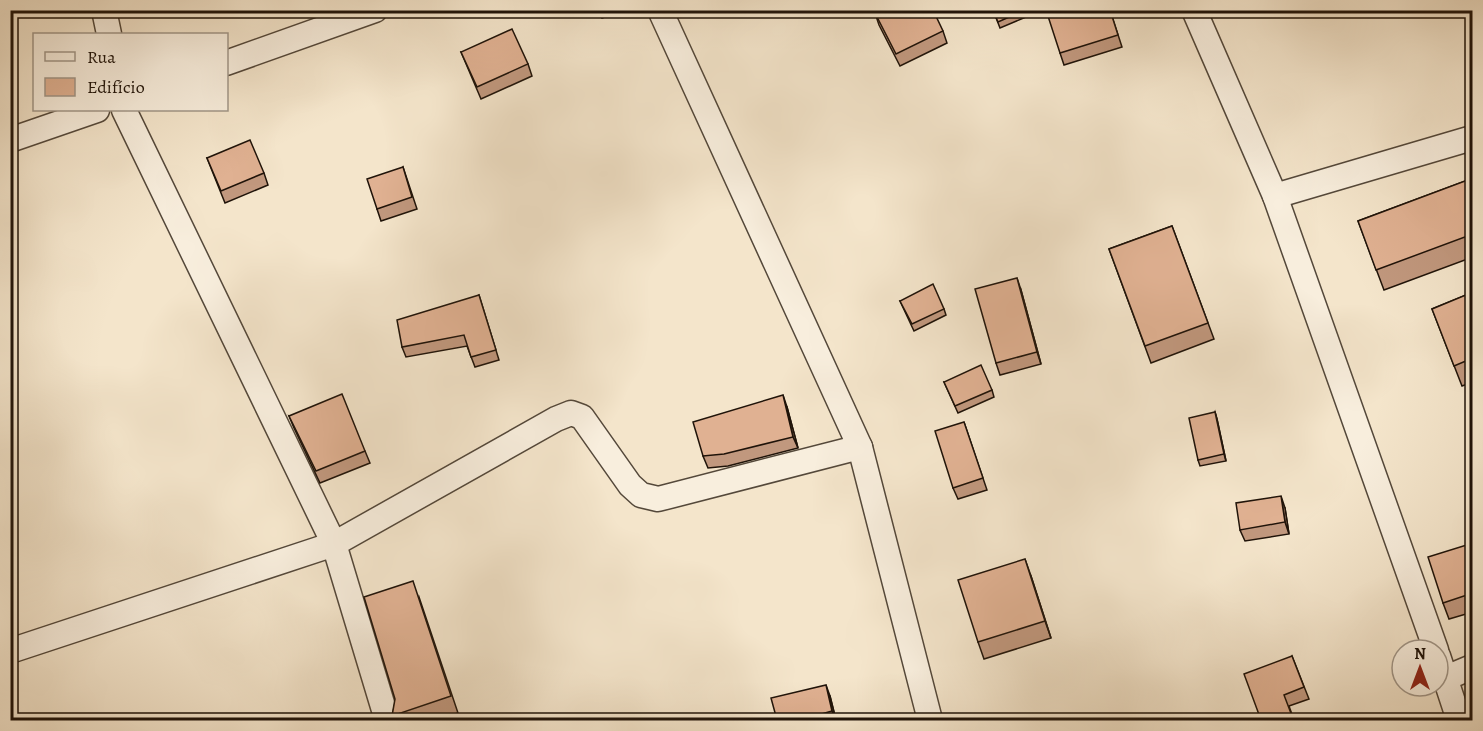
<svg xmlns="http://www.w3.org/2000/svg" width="1483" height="731" viewBox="0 0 1483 731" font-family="Alegreya,serif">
<rect width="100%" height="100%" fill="#f4e5cb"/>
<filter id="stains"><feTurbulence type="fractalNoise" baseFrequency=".00333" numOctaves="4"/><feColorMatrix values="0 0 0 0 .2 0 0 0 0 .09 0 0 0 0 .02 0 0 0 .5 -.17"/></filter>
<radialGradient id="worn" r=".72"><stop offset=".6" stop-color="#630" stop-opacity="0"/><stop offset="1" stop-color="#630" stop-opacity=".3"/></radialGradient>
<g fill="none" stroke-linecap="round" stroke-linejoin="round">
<g stroke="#54483a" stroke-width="27">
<g id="street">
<path d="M 104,10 L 109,34"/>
<path d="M 660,10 L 860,447 L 930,720"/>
<path d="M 1194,10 L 1275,196 L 1436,650"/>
<path d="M 226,63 L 375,10"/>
<path d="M 124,110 L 334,544 L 387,720"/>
<path d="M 10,140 L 97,110"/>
<path d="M 1275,196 L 1472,138"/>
<path d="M 10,651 L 334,544 L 556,419 L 571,413 L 582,417 L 630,485 L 641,495 L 658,499 L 860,447"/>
<path d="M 1438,656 L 1459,720"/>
<path d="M 1446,678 L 1472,667"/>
</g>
</g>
<use href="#street" stroke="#f8eedd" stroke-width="24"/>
</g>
<g fill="#c1987e" stroke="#1f1309" stroke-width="1.5">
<path d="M 599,10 L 626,10 L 602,18 Z"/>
<path d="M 993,10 L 1031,10 L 1033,14 L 1000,28 Z"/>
<path d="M 1110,10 L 1122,47 L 1064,65 L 1060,53 Z"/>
<path d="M 875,13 L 943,31 L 947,43 L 900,66 L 879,25 Z"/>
<path d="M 10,27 L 17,43 L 10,47 Z"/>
<path d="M 461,52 L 528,64 L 532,76 L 481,99 Z"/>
<path d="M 207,158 L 264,173 L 268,185 L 225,203 Z"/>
<path d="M 403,167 L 417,209 L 381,221 L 377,209 Z"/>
<path d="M 1473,178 L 1473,257 L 1384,290 L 1358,221 Z"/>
<path d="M 1172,226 L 1214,339 L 1151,363 L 1109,249 Z"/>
<path d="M 1021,290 L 1041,364 L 1000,375 L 996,363 Z"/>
<path d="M 1473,292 L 1473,382 L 1462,386 L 1432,309 Z"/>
<path d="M 479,295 L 499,360 L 475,367 L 467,346 L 406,357 L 402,347 Z"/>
<path d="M 900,301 L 944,309 L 946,315 L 914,331 Z"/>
<path d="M 944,382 L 992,390 L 994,397 L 958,413 Z"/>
<path d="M 787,407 L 798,448 L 728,466 L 708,468 L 703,456 Z"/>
<path d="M 1215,412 L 1217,419 L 1226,461 L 1200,466 L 1198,460 Z"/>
<path d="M 289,416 L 365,451 L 370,463 L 320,483 L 294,428 Z"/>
<path d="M 964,422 L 987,490 L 958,499 L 953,488 Z"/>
<path d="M 1285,508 L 1289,534 L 1245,541 L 1240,530 Z"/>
<path d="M 1473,543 L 1473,612 L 1449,619 L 1443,603 Z"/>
<path d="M 1031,576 L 1051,638 L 984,659 L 978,642 Z"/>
<path d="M 419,597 L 458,713 L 435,720 L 393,720 L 392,716 Z"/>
<path d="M 1292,656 L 1309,699 L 1289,706 L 1294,720 L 1261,720 Z"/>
<path d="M 830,696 L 836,720 L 777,720 Z"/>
</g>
<g fill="#9d7c66" stroke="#1f1309" stroke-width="1.5">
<path d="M 1017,278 L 1021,290 L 1041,364 L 1037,352 Z"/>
<path d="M 783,395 L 787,407 L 798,448 L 793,437 Z"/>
<path d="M 1215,412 L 1217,419 L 1226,461 L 1224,454 Z"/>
<path d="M 1281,496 L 1285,508 L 1289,534 L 1285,522 Z"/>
<path d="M 1025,559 L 1031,576 L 1051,638 L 1045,621 Z"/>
<path d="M 826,685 L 830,696 L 836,720 L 832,711 Z"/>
</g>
<g fill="#e0b192" stroke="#1f1309" stroke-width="1.5">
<path d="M 880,10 L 933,10 L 943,31 L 896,54 L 875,13 Z"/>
<path d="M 993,10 L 1025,10 L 998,22 Z"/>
<path d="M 1046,10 L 1110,10 L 1118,35 L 1060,53 Z"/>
<path d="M 512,29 L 528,64 L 477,87 L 461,52 Z"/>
<path d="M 250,140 L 264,173 L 221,191 L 207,158 Z"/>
<path d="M 403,167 L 412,197 L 377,209 L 367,179 Z"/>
<path d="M 1473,178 L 1473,234 L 1376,270 L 1358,221 Z"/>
<path d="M 1172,226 L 1208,323 L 1145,346 L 1109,249 Z"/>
<path d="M 1017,278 L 1037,352 L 996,363 L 975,289 Z"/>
<path d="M 933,284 L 944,309 L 912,324 L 900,301 Z"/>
<path d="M 1473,292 L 1473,358 L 1454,366 L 1432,309 Z"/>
<path d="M 479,295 L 496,350 L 471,357 L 464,335 L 402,347 L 397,320 Z"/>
<path d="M 981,365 L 992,390 L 955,406 L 944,382 Z"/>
<path d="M 342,394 L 365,451 L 316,471 L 289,416 Z"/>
<path d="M 783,395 L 793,437 L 724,454 L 703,456 L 693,422 Z"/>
<path d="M 1215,412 L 1224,454 L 1198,460 L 1189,418 Z"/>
<path d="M 964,422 L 983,478 L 953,488 L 935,431 Z"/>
<path d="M 1281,496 L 1285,522 L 1240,530 L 1236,503 Z"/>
<path d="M 1473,543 L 1473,593 L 1443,603 L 1428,557 Z"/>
<path d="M 1025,559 L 1045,621 L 978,642 L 958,580 Z"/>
<path d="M 413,581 L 451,696 L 392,716 L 395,699 L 364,597 Z"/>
<path d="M 1292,656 L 1304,687 L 1284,695 L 1292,716 L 1280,720 L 1261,720 L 1244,674 Z"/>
<path d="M 826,685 L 832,711 L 811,717 L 812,720 L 777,720 L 771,698 Z"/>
</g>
<rect width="1483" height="731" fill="none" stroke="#f4e5cb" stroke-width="36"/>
<rect x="12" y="12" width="1459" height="707" fill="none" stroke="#1f1309" stroke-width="3"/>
<rect x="18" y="18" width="1447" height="695" fill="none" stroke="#1f1309" stroke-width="1.5"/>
<rect x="33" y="33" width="195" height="78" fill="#f8eedd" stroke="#a19688" stroke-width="1.5"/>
<rect x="45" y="52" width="30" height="9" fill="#f8eedd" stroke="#a19688" stroke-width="1.5"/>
<text x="87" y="63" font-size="18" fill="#1f1309">Rua</text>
<rect x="45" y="78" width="30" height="18" fill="#e0b192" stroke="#a19688" stroke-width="1.5"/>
<text x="87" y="93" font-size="18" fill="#1f1309">Edifício</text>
<g transform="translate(1420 668)"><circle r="28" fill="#f8eedd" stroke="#a19688" stroke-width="1.5"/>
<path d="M0-4.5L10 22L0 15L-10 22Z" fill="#8f2418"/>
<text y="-9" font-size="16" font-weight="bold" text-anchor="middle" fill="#1f1309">N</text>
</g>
<rect width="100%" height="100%" filter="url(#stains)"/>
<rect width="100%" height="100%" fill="url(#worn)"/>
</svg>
